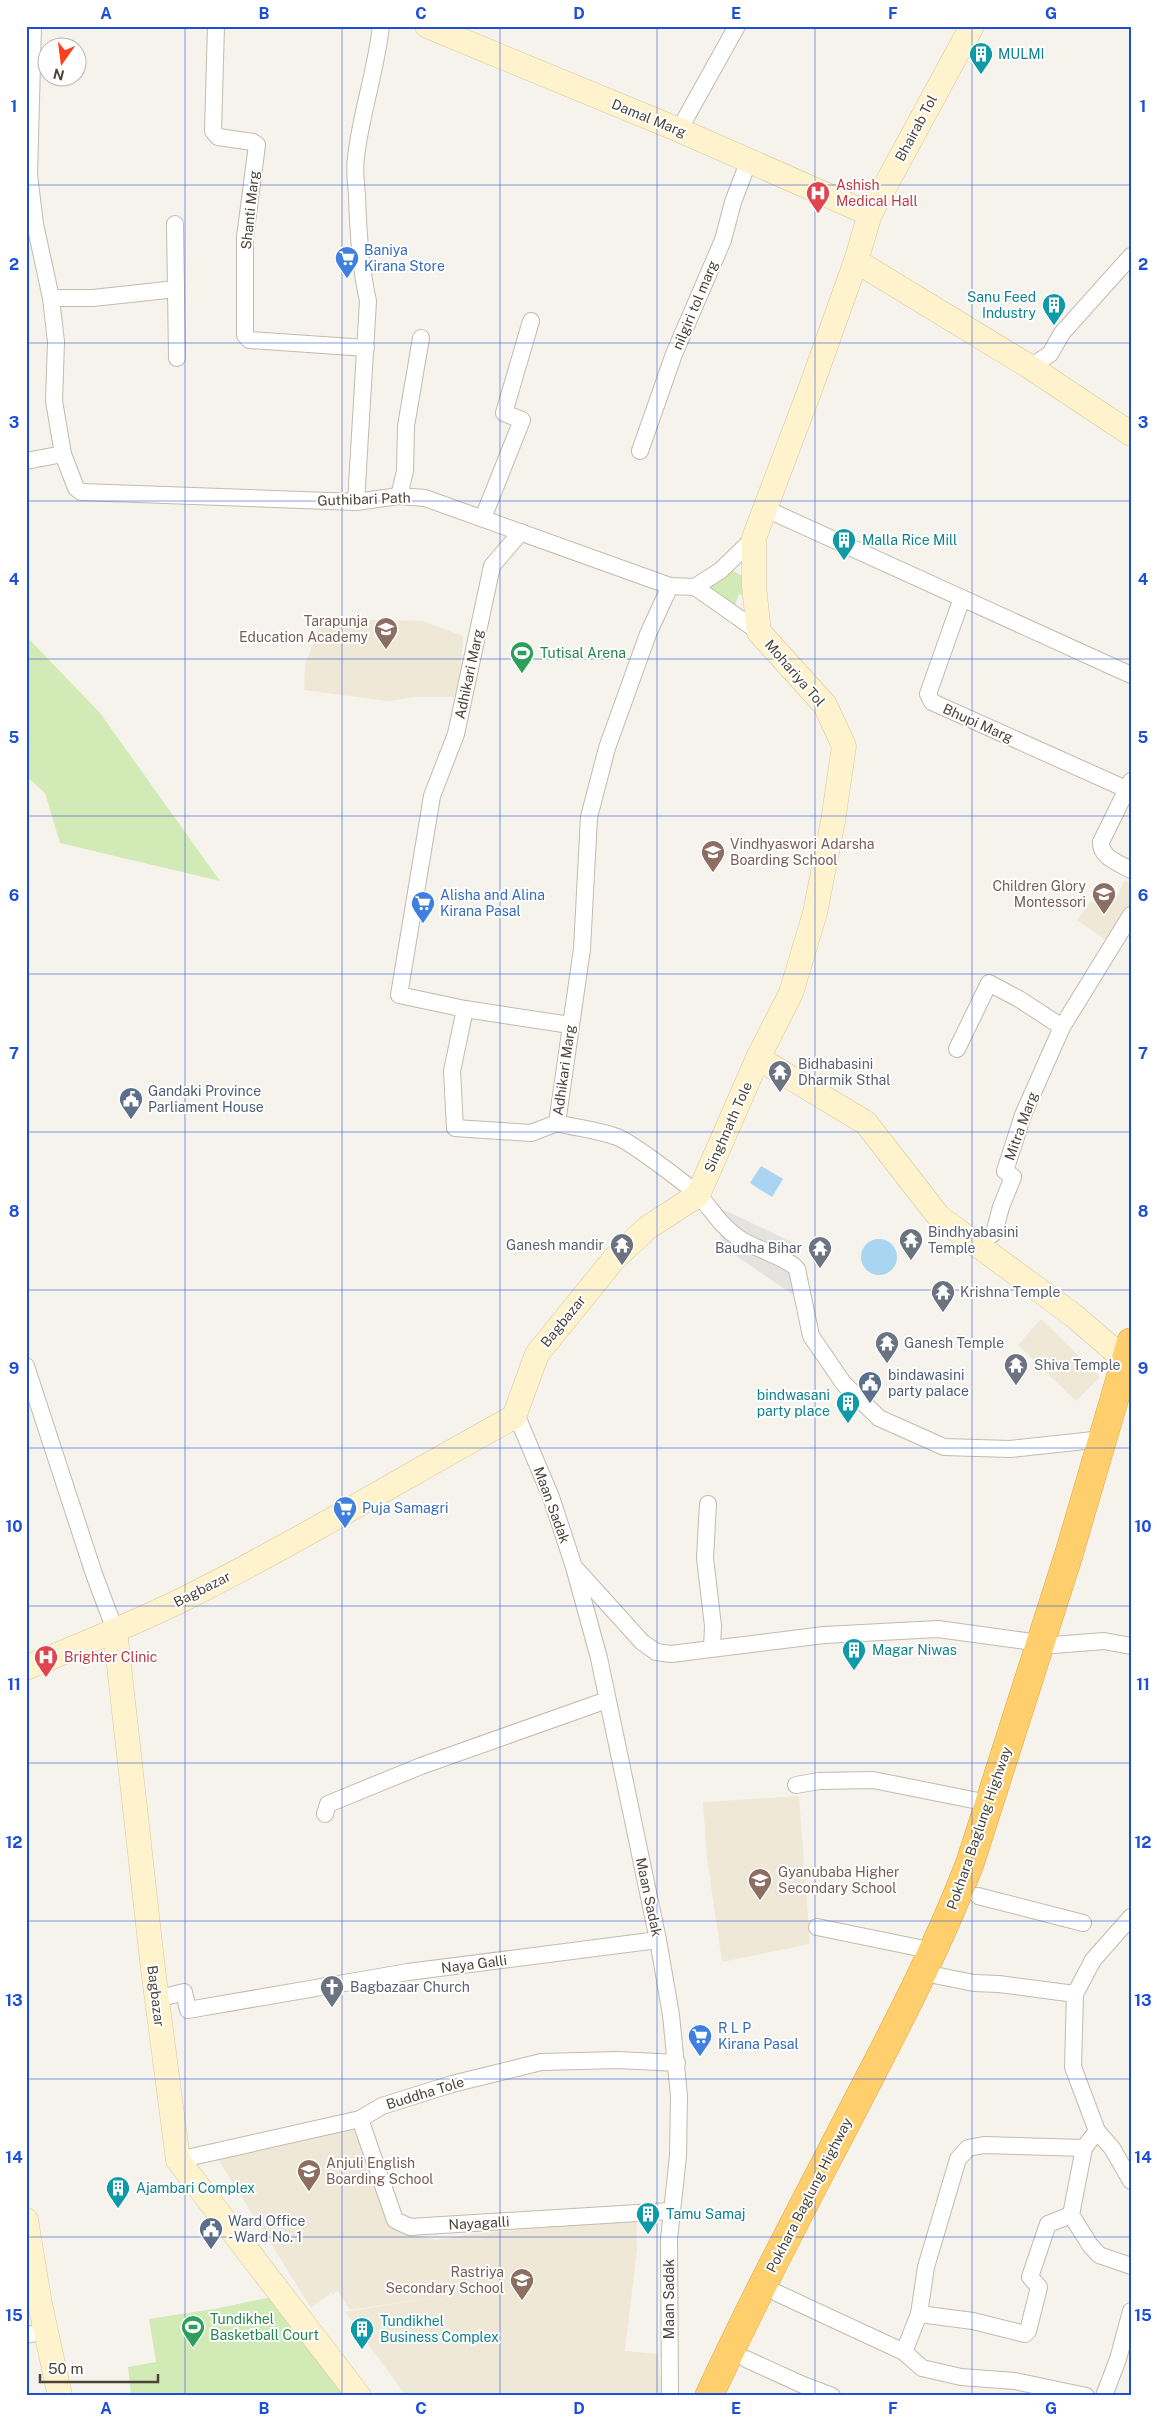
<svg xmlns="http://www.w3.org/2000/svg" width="1157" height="2422" viewBox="0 0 1157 2422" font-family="'Public Sans',sans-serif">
<rect width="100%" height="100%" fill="#f6f3ec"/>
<g fill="#efe8d6">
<path d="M 362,620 L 423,621 L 463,636 L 459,697 L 415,697 L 388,701 L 304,690 L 305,665 L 319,628 Z"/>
<path d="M 1125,880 L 1131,884 L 1131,908 L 1109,942 L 1077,920 L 1091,901 L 1109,910 Z"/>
<path d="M 1041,1319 L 1100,1377 L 1076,1401 L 1018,1345 Z"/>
<path d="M 799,1796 L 810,1944 L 722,1962 L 707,1858 L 703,1802 Z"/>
<path d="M 357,2127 L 389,2227 L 436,2240 L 472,2234 L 637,2219 L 637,2249 L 625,2351 L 658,2354 L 661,2396 L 406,2396 L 345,2312 L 437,2297 L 350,2310 L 338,2291 L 332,2295 L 332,2292 L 311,2308 L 216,2156 Z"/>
</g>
<g fill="#d2eab5">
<path d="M 728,568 L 747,579 L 750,597 L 739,594 L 735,605 L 709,586 Z"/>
<path d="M 26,636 L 100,713 L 220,881 L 60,843 L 45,793 L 26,776 Z"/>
<path d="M 281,2295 L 351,2396 L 131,2396 L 128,2367 L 156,2362 L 149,2319 L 214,2309 Z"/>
</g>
<path fill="#e5e3e0" d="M 716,1206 L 796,1244 L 793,1295 L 725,1248 L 717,1228 Z"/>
<g fill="#a9d4f2">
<path d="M 761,1166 L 783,1179 L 772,1197 L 750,1183 Z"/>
<circle cx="879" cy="1257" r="18"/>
</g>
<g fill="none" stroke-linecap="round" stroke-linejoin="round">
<g stroke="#c2bbae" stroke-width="18">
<g id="street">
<path d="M 33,26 L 29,175 L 35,224 L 51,298 L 56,342 L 54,401 L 63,454"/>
<path d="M 216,26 L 213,131 L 218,137 L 253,142 L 257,145 L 245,237 L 245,335 L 249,340 L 366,348"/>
<path d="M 679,130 L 737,26"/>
<path d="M 175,224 L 176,289"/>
<path d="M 51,298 L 93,298 L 176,289 L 177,358"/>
<path d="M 1030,367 L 1050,354 L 1062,333 L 1131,256"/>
<path d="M 640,451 L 674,354 L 723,240 L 733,202 L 749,160"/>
<path d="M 26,461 L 63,454 L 76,488 L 81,492 L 356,502 L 399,496 L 425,498 L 670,586 L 695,587 L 721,570 L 754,538"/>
<path d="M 399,496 L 405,471 L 406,426 L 421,338"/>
<path d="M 356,502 L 368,301 C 360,266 358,231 357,195 C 356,183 354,170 356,157 C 361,113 376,71 381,26"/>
<path d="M 764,508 L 1131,675"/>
<path d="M 483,518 L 522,420 L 504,413 L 531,321"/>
<path d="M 521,532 L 492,566 L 456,734 L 432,796 L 399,995 L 465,1009 L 452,1071 L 455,1128 L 531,1133 L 557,1123 L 582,949 L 589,817 L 607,748 L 648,634 L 670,586"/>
<path d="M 695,587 L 759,632"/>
<path d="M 962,598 L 928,694 L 932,702 L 1126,789"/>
<path d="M 1131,781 L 1101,842 C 1100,857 1119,863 1131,870"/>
<path d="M 465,1009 L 570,1025"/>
<path d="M 957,1049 L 989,983 L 1019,999 L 1062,1027 L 1131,915"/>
<path d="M 557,1123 C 576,1128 598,1130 617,1137 C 631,1142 685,1183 698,1195 C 713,1210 720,1226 740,1239 C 755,1249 787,1257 797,1269 L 811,1336 L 844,1384 L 879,1418 L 944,1447 L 1010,1449 L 1103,1439"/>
<path d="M 978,1244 L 994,1233 L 1001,1207 L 1013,1177 L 1005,1171 L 1023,1115 L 1062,1027"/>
<path d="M 26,1366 L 94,1574 L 115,1630"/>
<path d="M 514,1417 L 519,1421 L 551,1497 L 574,1567 L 599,1658 L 658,1940 L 671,2015 L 679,2096 L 678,2156 L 669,2239 L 670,2396"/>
<path d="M 708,1504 L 705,1558 L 713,1626 L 712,1648"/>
<path d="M 577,1570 L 642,1642 L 656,1652 L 671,1654 L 824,1635 L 938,1629 L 1040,1643"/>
<path d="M 1053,1645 L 1104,1641 L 1131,1646"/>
<path d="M 796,1785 L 819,1781 L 873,1780 L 988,1803"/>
<path d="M 325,1814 L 328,1804 L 421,1766 L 607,1700"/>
<path d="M 978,1896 L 1083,1923"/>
<path d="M 817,1927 L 934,1951"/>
<path d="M 924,1973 L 974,1983 L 999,1984 L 1075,1994"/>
<path d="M 157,1999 L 184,1992 L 188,2010 L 408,1972 L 658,1940"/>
<path d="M 360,2119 L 395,2220 L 410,2227 L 670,2211"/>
<path d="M 1097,2131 L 1112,2148 L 1131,2181"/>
<path d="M 1084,2148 L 1097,2131 L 1073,2067 L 1075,1994 L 1093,1960 L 1131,1917"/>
<path d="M 178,2160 L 360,2119 L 382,2106 L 452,2084 L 541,2062 L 618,2060 L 677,2063"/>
<path d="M 777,2293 L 904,2352 L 919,2314 L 926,2267 L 958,2159 L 968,2148 L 984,2145 L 1084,2148 L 1071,2215 L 1090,2245 L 1099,2255 L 1131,2266"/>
<path d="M 919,2314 L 973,2321 L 1025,2334 L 1028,2331 L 1039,2287 L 1030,2277 L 1048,2224 L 1071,2215"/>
<path d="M 26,2335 L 48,2331"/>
<path d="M 904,2352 L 922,2368 L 961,2377 L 1015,2381 L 1086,2396"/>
<path d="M 746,2359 L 803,2385 L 832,2396"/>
<path d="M 1104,2396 L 1118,2359 L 1131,2311"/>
</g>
</g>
<g stroke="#d6c79b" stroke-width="25">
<g id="secondary">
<path d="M 427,26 L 679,130 L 870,214"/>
<path d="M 856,261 L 1030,367 L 1131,434"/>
<path d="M 758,1058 L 866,1123 L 939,1217 L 1073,1315 L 1131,1365"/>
<path d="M 115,1630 L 153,1969 L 178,2160 L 359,2396"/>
<path d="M 26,1668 C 80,1645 134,1624 186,1598 C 298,1542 404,1477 514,1417 L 537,1354 L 614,1259 L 647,1228 L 698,1195 L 758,1058 L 791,993 L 815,913 L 833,821 L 844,746 L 825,705 L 759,632 L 754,586 L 754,538 L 811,387 L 856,261 L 870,214 L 972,26"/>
<path d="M 26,2220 L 40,2304 L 60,2396"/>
</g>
</g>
<g stroke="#e0a43c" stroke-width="29">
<path id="highway" d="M 709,2396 C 756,2294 809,2195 860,2096 C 900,2019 939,1944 970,1863 L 1068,1557 L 1131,1342"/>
</g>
<use href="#street" stroke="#fff" stroke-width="16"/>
<use href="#secondary" stroke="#fff3cd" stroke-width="24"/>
<use href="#highway" stroke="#ffcf6e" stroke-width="28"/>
</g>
<path fill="none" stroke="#1d4ed8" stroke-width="1" stroke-opacity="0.55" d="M 185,26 L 185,2396M 342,26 L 342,2396M 500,26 L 500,2396M 657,26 L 657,2396M 815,26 L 815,2396M 972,26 L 972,2396M 26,185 L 1131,185M 26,343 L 1131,343M 26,501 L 1131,501M 26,659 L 1131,659M 26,816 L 1131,816M 26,974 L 1131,974M 26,1132 L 1131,1132M 26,1290 L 1131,1290M 26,1448 L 1131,1448M 26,1606 L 1131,1606M 26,1763 L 1131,1763M 26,1921 L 1131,1921M 26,2079 L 1131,2079M 26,2237 L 1131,2237"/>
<defs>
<g id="building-pin" transform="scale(1.25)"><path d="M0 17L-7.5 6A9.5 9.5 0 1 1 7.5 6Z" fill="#0f9aa8" stroke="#fff"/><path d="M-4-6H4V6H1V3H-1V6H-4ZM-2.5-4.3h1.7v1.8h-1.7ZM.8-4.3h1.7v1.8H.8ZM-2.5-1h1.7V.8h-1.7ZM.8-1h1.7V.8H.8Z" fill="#fff"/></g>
<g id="hospital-pin" transform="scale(1.25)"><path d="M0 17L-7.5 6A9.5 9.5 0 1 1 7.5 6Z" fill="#e0444e" stroke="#fff"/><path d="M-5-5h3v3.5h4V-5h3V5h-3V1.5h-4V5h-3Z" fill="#fff"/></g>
<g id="supermarket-pin" transform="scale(1.25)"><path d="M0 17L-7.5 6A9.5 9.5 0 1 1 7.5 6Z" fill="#3f7fe0" stroke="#fff"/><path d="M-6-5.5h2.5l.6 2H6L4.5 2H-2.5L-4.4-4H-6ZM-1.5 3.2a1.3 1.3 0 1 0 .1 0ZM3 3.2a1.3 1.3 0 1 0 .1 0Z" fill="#fff"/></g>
<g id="school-pin" transform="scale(1.25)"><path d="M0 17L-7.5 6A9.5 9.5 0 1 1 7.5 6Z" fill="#8d6e63" stroke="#fff"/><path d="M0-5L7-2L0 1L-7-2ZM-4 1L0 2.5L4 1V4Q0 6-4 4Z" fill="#fff"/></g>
<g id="stadium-pin" transform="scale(1.25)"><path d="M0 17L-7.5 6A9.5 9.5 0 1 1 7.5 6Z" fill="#2e9e5b" stroke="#fff"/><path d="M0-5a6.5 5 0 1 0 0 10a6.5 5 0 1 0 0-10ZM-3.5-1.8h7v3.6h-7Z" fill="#fff"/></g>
<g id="temple-pin" transform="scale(1.25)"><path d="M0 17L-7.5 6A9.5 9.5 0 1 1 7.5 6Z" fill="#6b7280" stroke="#fff"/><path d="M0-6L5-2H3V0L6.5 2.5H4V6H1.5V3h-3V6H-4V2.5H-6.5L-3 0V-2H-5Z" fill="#fff"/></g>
<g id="civic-pin" transform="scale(1.25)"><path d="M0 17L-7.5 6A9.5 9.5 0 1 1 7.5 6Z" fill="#5c6f8a" stroke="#fff"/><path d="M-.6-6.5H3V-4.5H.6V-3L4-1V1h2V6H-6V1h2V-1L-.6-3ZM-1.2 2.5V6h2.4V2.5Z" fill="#fff"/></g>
<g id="church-pin" transform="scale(1.25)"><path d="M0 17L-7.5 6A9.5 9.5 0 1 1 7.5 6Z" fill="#6b7280" stroke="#fff"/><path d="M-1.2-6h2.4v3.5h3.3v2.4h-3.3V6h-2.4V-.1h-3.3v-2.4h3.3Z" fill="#fff"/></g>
</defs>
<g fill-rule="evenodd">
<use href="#building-pin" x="981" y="54"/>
<use href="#hospital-pin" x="818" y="193"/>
<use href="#supermarket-pin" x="347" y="258"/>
<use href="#building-pin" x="1054" y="305"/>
<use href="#building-pin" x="844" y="540"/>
<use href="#school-pin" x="386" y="629"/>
<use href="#stadium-pin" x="522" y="653"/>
<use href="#school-pin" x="713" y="852"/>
<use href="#school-pin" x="1104" y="894"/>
<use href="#supermarket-pin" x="423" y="903"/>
<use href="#temple-pin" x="780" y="1072"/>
<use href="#civic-pin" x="131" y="1099"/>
<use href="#temple-pin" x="911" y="1240"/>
<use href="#temple-pin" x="622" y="1245"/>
<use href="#temple-pin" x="820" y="1248"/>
<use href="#temple-pin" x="943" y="1292"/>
<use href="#temple-pin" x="887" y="1343"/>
<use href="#temple-pin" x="1016" y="1365"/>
<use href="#civic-pin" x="870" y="1383"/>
<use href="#building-pin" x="848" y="1403"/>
<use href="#supermarket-pin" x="345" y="1508"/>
<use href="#building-pin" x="854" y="1650"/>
<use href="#hospital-pin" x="46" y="1657"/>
<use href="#school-pin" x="760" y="1880"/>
<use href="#church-pin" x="332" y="1987"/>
<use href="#supermarket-pin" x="700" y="2036"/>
<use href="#school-pin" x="309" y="2171"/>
<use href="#building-pin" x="118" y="2188"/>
<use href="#building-pin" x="648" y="2214"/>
<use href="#civic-pin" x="211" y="2229"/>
<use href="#school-pin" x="522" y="2280"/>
<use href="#stadium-pin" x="193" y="2327"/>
<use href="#building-pin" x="362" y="2329"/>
</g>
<g text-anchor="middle" stroke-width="4" stroke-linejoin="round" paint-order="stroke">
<g font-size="14" fill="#0d838f" stroke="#fff" text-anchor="start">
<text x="998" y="59">MULMI</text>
<text x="1036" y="302" text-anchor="end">Sanu Feed<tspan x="1036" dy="16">Industry</tspan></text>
<text x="862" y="545">Malla Rice Mill</text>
<text x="830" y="1400" text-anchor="end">bindwasani<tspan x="830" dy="16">party place</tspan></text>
<text x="872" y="1655">Magar Niwas</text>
<text x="136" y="2193">Ajambari Complex</text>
<text x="666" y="2219">Tamu Samaj</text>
<text x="380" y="2326">Tundikhel<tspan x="380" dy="16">Business Complex</tspan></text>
</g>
<g font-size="14" fill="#4b4439" stroke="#fff">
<text transform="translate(649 118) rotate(22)" y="5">Damal Marg</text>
<text transform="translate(916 128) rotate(-62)" y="5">Bhairab Tol</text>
<text transform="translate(250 210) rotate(-84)" y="5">Shanti Marg</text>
<text transform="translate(695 305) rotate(-67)" y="5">nilgiri tol marg</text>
<text transform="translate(364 499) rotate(-2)" y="5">Guthibari Path</text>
<text transform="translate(795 673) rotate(49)" y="5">Mohariya Tol</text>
<text transform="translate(469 674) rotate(-78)" y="5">Adhikari Marg</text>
<text transform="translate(978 723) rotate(24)" y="5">Bhupi Marg</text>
<text transform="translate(564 1070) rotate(-82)" y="5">Adhikari Marg</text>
<text transform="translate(1021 1126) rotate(-70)" y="5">Mitra Marg</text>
<text transform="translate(728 1127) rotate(-66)" y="5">Singhnath Tole</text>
<text transform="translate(563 1321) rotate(-51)" y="5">Bagbazar</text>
<text transform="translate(552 1505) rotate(70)" y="5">Maan Sadak</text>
<text transform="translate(202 1589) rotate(-27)" y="5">Bagbazar</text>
<text transform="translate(979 1828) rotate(-71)" y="5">Pokhara Baglung Highway</text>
<text transform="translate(649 1897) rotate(78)" y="5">Maan Sadak</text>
<text transform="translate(474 1964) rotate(-7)" y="5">Naya Galli</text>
<text transform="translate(156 1996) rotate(83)" y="5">Bagbazar</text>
<text transform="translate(425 2093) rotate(-17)" y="5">Buddha Tole</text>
<text transform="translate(809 2195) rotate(-63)" y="5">Pokhara Baglung Highway</text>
<text transform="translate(479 2223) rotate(-3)" y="5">Nayagalli</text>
<text transform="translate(669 2299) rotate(-90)" y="5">Maan Sadak</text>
</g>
<g font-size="14" fill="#be3a42" stroke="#fff" text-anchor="start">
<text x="836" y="190">Ashish<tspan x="836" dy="16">Medical Hall</tspan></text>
<text x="64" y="1662">Brighter Clinic</text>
</g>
<g font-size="14" fill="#366cbe" stroke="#fff" text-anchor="start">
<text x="364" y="255">Baniya<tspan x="364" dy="16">Kirana Store</tspan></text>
<text x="440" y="900">Alisha and Alina<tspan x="440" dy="16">Kirana Pasal</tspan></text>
<text x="362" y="1513">Puja Samagri</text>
<text x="718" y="2033">R L P<tspan x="718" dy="16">Kirana Pasal</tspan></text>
</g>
<g font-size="14" fill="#785e54" stroke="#fff" text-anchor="end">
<text x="368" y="626">Tarapunja<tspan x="368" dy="16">Education Academy</tspan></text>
<text x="730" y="849" text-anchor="start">Vindhyaswori Adarsha<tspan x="730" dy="16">Boarding School</tspan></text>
<text x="1086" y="891">Children Glory<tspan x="1086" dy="16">Montessori</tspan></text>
<text x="778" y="1877" text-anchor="start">Gyanubaba Higher<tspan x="778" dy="16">Secondary School</tspan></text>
<text x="326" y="2168" text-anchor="start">Anjuli English<tspan x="326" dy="16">Boarding School</tspan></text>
<text x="504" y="2277">Rastriya<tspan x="504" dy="16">Secondary School</tspan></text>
</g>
<g font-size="14" fill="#27864d" stroke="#fff" text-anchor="start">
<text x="540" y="658">Tutisal Arena</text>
<text x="210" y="2324">Tundikhel<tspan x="210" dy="16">Basketball Court</tspan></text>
</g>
<g font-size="14" fill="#5b616d" stroke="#fff" text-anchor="start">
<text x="798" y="1069">Bidhabasini<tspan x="798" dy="16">Dharmik Sthal</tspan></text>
<text x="928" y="1237">Bindhyabasini<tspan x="928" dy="16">Temple</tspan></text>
<text x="604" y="1250" text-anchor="end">Ganesh mandir</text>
<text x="802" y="1253" text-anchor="end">Baudha Bihar</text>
<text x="960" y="1297">Krishna Temple</text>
<text x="904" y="1348">Ganesh Temple</text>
<text x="1034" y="1370">Shiva Temple</text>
<text x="350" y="1992">Bagbazaar Church</text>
</g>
<g font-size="14" fill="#4e5e75" stroke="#fff" text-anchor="start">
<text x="148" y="1096">Gandaki Province<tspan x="148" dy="16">Parliament House</tspan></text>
<text x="888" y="1380">bindawasini<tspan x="888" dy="16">party palace</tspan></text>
<text x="228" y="2226">Ward Office<tspan x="228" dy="16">- Ward No. 1</tspan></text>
</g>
</g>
<rect width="1157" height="2422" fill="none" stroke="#ffffff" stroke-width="55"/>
<g transform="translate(62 62) rotate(194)"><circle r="24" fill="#ffffff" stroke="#b7b4b0"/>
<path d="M0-4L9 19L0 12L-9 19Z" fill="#fc3f1d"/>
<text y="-8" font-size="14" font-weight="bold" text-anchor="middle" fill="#4b4439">N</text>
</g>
<path d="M40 2374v8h118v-8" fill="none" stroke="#4b4439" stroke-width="2.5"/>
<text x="48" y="2374" font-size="15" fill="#4b4439" stroke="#ffffff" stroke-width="4" paint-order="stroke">50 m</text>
<rect x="28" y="28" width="1102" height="2366" fill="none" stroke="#1d4ed8" stroke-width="2"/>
<g font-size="16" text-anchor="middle" font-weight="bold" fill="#1d4ed8">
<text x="106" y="19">A</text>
<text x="264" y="19">B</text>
<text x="421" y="19">C</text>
<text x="579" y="19">D</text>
<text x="736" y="19">E</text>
<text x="893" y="19">F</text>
<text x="1051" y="19">G</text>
<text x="14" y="112">1</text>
<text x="1143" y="112">1</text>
<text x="14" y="270">2</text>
<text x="1143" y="270">2</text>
<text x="14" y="428">3</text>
<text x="1143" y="428">3</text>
<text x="14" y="585">4</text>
<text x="1143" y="585">4</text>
<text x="14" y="743">5</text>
<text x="1143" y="743">5</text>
<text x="14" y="901">6</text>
<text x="1143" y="901">6</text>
<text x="14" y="1059">7</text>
<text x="1143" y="1059">7</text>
<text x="14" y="1217">8</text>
<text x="1143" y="1217">8</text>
<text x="14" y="1374">9</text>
<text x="1143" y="1374">9</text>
<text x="14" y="1532">10</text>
<text x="1143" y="1532">10</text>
<text x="14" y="1690">11</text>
<text x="1143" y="1690">11</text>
<text x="14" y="1848">12</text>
<text x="1143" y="1848">12</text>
<text x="14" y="2006">13</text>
<text x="1143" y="2006">13</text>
<text x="14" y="2163">14</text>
<text x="1143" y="2163">14</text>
<text x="14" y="2321">15</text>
<text x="1143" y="2321">15</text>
<text x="106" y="2414">A</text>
<text x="264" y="2414">B</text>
<text x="421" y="2414">C</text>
<text x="579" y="2414">D</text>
<text x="736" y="2414">E</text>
<text x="893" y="2414">F</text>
<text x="1051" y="2414">G</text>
</g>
</svg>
